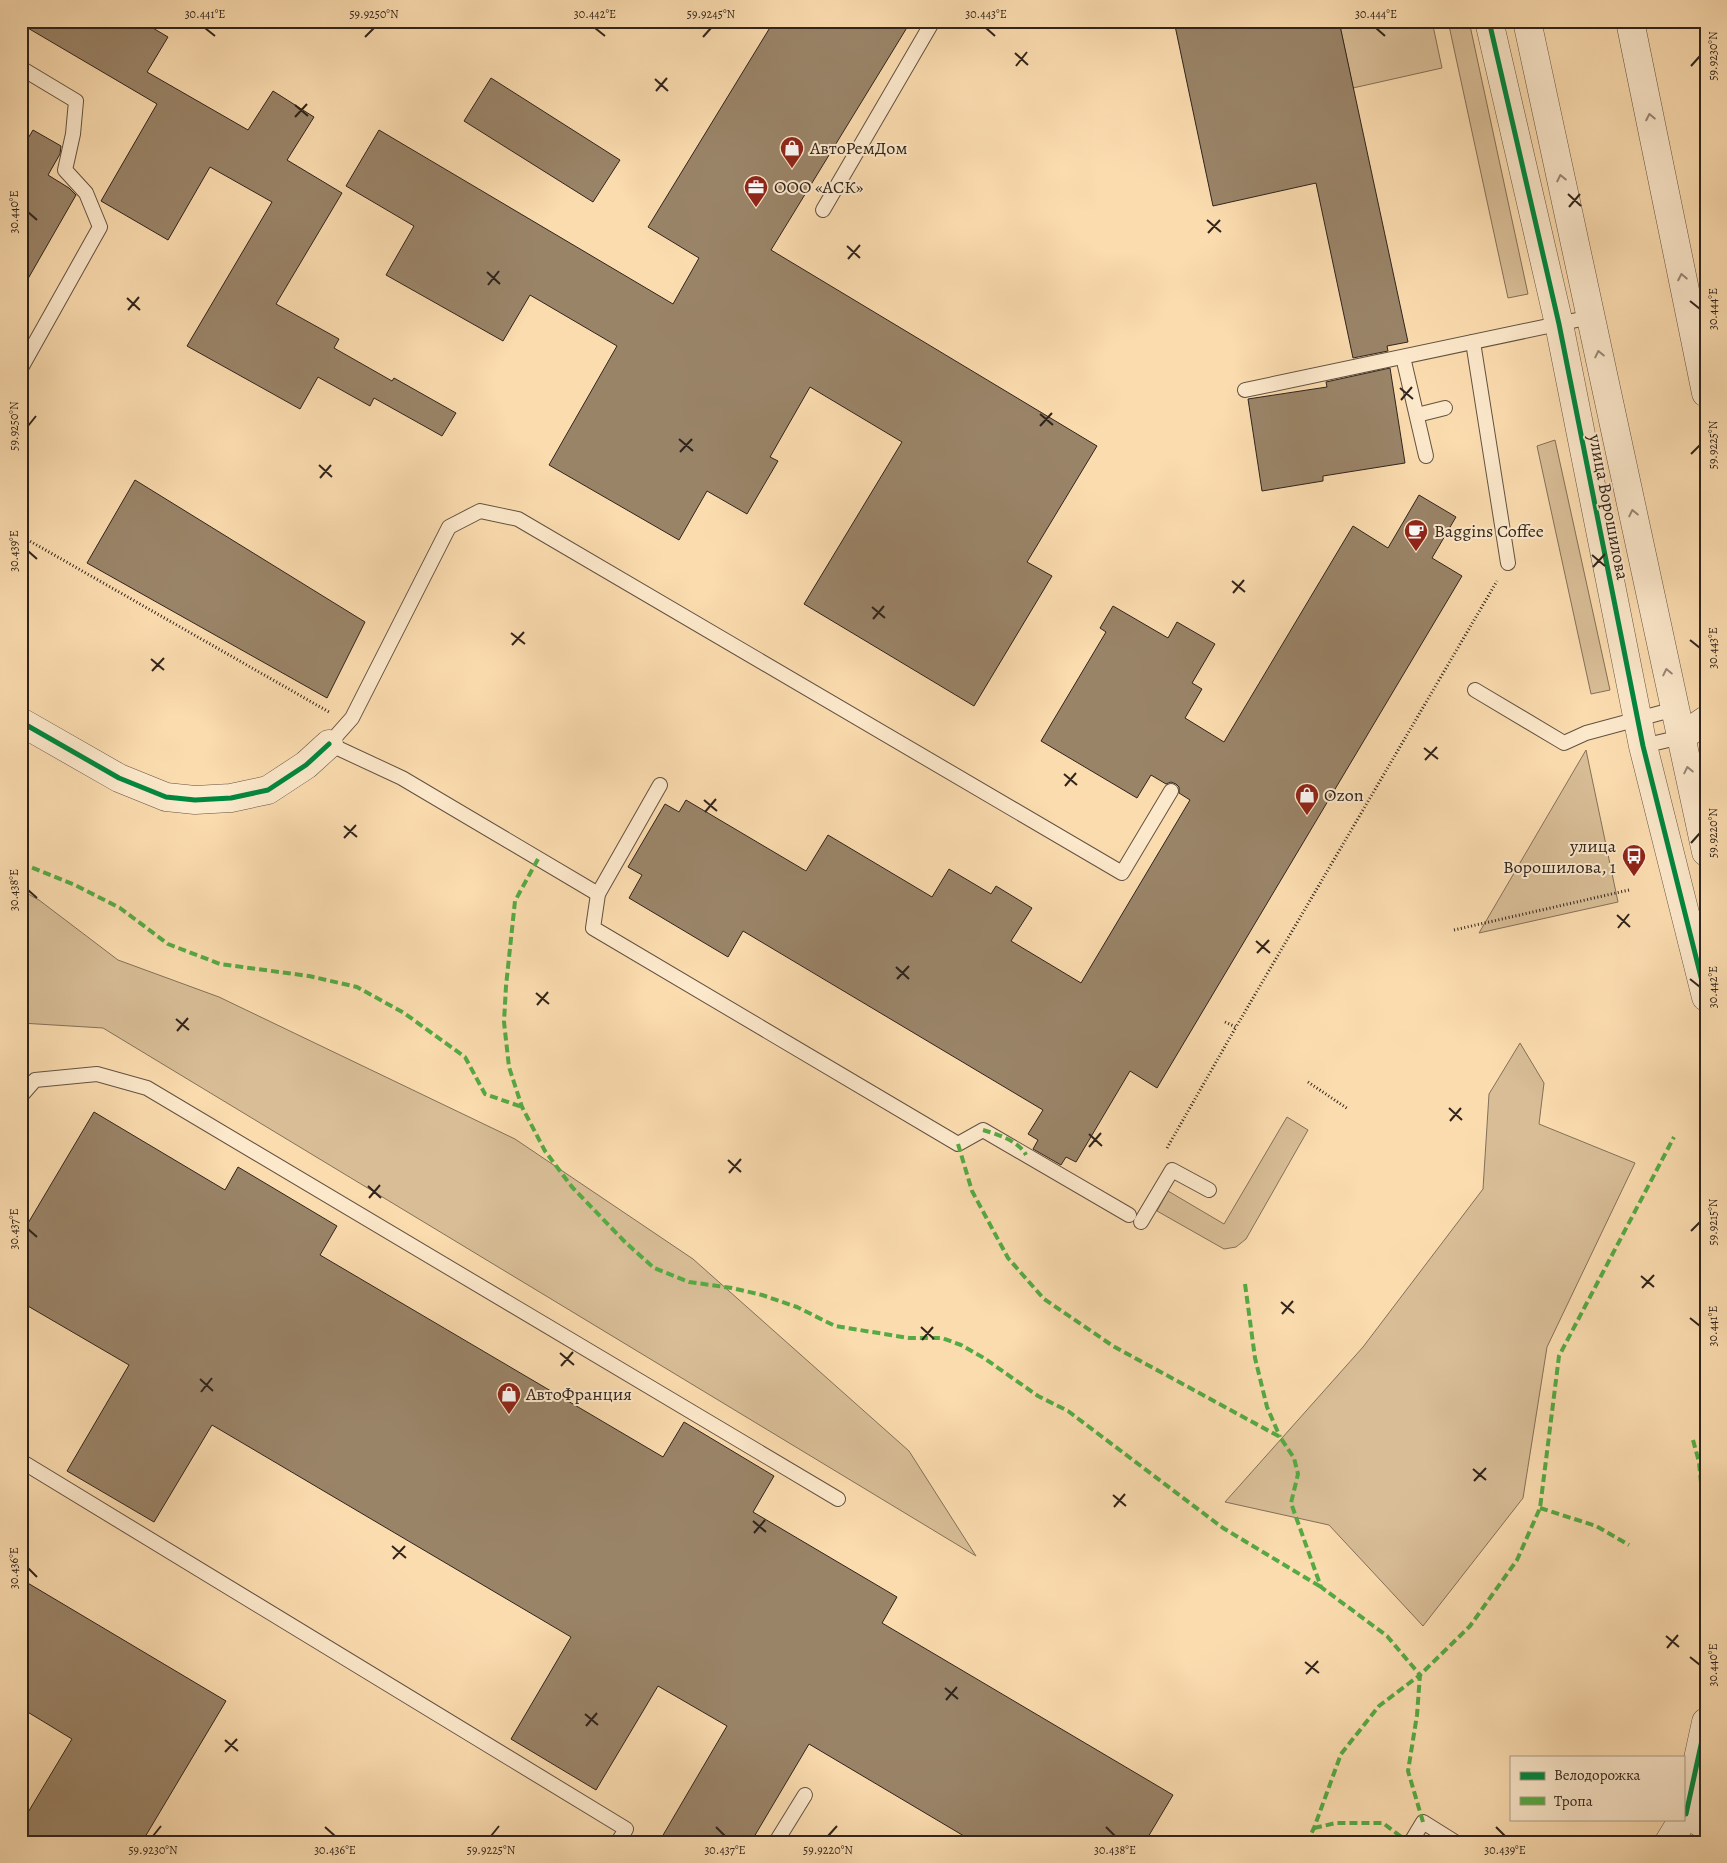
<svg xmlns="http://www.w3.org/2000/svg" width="1727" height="1863" viewBox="0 0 1727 1863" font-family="Alegreya,serif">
<rect width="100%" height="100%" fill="#fbdcaf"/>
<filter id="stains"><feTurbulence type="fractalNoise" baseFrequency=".004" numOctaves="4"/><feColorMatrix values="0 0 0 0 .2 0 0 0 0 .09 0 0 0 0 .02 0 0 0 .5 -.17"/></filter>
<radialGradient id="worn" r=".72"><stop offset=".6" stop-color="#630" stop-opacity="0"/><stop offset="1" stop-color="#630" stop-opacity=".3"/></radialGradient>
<g fill="#d8bd96" stroke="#847059">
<path d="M 1339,21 L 1432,21 L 1442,68 L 1353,88 Z"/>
<path d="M 1448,21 L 1469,21 L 1528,294 L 1508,298 Z"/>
<path d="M 1555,440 L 1610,690 L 1591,694 L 1537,446 Z"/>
<path d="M 1586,750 L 1618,902 L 1479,933 Z"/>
<path d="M 21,890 L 39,900 L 118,960 L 219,997 L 515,1139 L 693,1259 L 909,1451 L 976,1556 L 103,1028 L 21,1023 Z"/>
<path d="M 1520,1043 L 1544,1083 L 1539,1124 L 1635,1163 L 1547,1347 L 1523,1498 L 1423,1626 L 1329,1525 L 1225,1502 L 1363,1347 L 1483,1189 L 1489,1094 Z"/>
<path d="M 1287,1117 L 1308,1130 L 1246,1239 L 1236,1247 L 1224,1249 L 1157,1211 L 1168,1191 L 1224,1224 Z"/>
</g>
<g fill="#9a8468" stroke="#30241c">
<path d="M 21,21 L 141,21 L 168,37 L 147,72 L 248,130 L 273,91 L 314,117 L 287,160 L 342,193 L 276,304 L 339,339 L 334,348 L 392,381 L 394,378 L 456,413 L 442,436 L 374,398 L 370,406 L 318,377 L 300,409 L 187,346 L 272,202 L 210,167 L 168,240 L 101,201 L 157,104 L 21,24 Z"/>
<path d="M 774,21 L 911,21 L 771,250 L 1097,446 L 1027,562 L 1052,576 L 974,706 L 804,604 L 902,442 L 810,387 L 770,457 L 778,461 L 747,514 L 707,491 L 679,540 L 549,465 L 617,346 L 530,295 L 503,341 L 386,275 L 414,226 L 346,186 L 379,130 L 673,304 L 699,258 L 648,227 Z"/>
<path d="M 1174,21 L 1339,21 L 1408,342 L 1387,346 L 1388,351 L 1353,358 L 1316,183 L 1213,206 Z"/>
<path d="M 491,78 L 620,160 L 593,202 L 464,121 Z"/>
<path d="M 33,130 L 61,146 L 60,154 L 48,175 L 69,188 L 76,195 L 21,291 L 21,150 Z"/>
<path d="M 1390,368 L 1405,463 L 1323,476 L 1323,481 L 1262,491 L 1248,399 L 1327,387 L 1326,382 Z"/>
<path d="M 135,480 L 365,622 L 327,698 L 87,563 Z"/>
<path d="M 1419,495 L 1456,517 L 1432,558 L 1462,576 L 1157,1088 L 1130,1071 L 1076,1162 L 1066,1157 L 1061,1165 L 1033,1149 L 1038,1140 L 1028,1134 L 1043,1110 L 743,931 L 728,957 L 629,898 L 642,875 L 628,867 L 665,804 L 679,812 L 686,800 L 806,871 L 828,835 L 932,897 L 949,869 L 991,894 L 996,886 L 1032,908 L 1011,941 L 1081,983 L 1190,800 L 1179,793 L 1179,787 L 1176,784 L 1171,782 L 1166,784 L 1151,775 L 1137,798 L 1041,741 L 1106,632 L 1100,628 L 1113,606 L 1168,638 L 1177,622 L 1215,644 L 1192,683 L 1202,689 L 1185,718 L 1224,742 L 1353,526 L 1388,548 Z"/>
<path d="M 94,1112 L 225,1190 L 238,1167 L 337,1226 L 320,1255 L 663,1457 L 684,1422 L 774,1476 L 753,1512 L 897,1597 L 882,1623 L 1173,1795 L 1145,1842 L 974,1842 L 809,1744 L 751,1842 L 659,1842 L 727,1726 L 658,1686 L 596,1790 L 511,1739 L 571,1637 L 212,1425 L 154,1522 L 67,1471 L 129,1365 L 21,1302 L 21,1235 Z"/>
<path d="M 21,1579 L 226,1701 L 142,1842 L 21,1842 L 21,1824 L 72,1739 L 21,1708 Z"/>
</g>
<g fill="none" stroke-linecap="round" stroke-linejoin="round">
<g stroke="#635241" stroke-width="16">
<g id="service">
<path d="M 21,68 L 76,101 L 73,134 L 65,170 L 86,193 L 100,227 L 21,368"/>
<path d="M 823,210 L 933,21"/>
<path d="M 1473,342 L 1508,563"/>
<path d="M 1403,357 L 1426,456"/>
<path d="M 1245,390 L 1591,317"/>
<path d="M 1417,415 L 1445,408"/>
<path d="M 1475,690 L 1564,743 L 1586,733 L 1675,709"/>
<path d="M 1643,746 L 1681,737"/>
<path d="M 660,785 L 598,894 L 593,928 L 958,1144 L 983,1130 L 1129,1215"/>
<path d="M 598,894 L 402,778 L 329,744 L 352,718 L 449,527 L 480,511 L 518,519 L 1122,873 L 1171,791"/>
<path d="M 21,1096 L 35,1080 L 97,1074 L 147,1088 L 838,1499"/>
<path d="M 1141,1222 L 1172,1170 L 1209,1190"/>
<path d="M 21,1461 L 626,1829 L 618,1842"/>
<path d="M 776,1842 L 805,1795"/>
<path d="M 1411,1842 L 1423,1822 L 1455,1842"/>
</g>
</g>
<g stroke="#635241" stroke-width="29">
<g id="minor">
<path d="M 1630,21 L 1706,393"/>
<path d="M 21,722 L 119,778 L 166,797 L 195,800 L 231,798 L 268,790 L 306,765 L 329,744"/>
<path d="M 1681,737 L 1706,720"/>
<path d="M 1686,1814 L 1706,1826"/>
</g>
</g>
<g stroke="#635241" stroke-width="29">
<g id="tertiary">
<path d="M 1489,21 L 1559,324 L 1643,746 L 1706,997"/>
<path d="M 1527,21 L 1706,852"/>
<path d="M 1686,1814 L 1706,1722"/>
<path d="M 1669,1842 L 1683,1819"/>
</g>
</g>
<g stroke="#30241c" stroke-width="3" stroke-dasharray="1 2.5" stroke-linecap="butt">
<path d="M 21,536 L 329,712"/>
<path d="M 1454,930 L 1629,890"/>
<path d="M 1225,1022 L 1236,1027 L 1497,581"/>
<path d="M 1308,1082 L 1348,1109"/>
<path d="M 1167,1148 L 1236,1027"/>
</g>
<use href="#service" stroke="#fce8cb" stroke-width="14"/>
<use href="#minor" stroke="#fce8cb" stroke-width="28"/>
<use href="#tertiary" stroke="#fce8cb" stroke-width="28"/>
<g stroke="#54aa43" stroke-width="4" stroke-dasharray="8 4" stroke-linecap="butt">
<path d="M 538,859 L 515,901 L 506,986 L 504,1022 L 509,1067 L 522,1107 L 545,1151 L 572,1187 L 625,1242 L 654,1268 L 689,1282 L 732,1288 L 762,1295 L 797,1307 L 835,1326 L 909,1338 L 942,1338 L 961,1345 L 984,1358 L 1038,1396 L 1068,1411 L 1223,1528 L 1321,1587"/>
<path d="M 21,863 L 75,885 L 120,908 L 168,944 L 220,964 L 309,976 L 357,987 L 404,1013 L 465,1057 L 485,1094 L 522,1107"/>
<path d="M 983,1130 C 997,1134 1019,1141 1026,1155"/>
<path d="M 958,1144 L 972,1191 L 1008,1258 L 1044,1299 L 1113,1346 L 1280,1437 L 1294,1458 L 1298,1474 L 1291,1503 L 1321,1587 L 1387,1636 L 1420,1675 L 1379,1706 L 1341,1754 L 1314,1828 L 1307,1842"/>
<path d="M 1245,1284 L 1255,1358 L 1267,1407 L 1280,1437"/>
<path d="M 1693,1440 L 1699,1462 L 1706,1534"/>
<path d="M 1540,1508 L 1596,1526 L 1629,1545"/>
<path d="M 1423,1822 L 1408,1771 L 1417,1715 L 1420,1675 L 1470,1626 L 1517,1560 L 1540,1508 L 1559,1356 L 1674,1137"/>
<path d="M 1314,1828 L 1336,1823 L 1383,1823 L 1408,1842"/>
</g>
<g stroke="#fce8cb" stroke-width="8">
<g id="cycleway">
<path d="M 1489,21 L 1559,324 L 1643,746 L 1706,997"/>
<path d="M 21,722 L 119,778 L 166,797 L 195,800 L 231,798 L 268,790 L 306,765 L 329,744"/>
<path d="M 1686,1814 L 1706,1722"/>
</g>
</g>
<use href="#cycleway" stroke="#00873e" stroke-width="5"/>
</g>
<defs><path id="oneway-chevron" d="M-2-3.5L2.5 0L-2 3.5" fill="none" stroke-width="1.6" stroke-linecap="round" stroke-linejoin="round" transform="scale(1.25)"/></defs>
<g stroke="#968674">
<use href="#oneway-chevron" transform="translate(1650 117) rotate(-101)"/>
<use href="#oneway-chevron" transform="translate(1561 178) rotate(-102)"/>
<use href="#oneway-chevron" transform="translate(1682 277) rotate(-101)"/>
<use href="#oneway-chevron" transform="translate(1599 354) rotate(-102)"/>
<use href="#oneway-chevron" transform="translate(1633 513) rotate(-102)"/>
<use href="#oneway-chevron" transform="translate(1667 672) rotate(-102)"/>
<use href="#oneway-chevron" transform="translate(1688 770) rotate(-102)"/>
</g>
<path fill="none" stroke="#30241c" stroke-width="2" d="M 205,28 L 215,36M 595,28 L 605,36M 986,28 L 995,36M 1376,28 L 1385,36M 365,37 L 374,28M 703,37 L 711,28M 1015,53 L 1028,65M 1016,66 L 1027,52M 1691,66 L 1700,56M 655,79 L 668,91M 656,91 L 667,78M 295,105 L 308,116M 295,117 L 307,104M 1568,194 L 1581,206M 1569,207 L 1580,194M 28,212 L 37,220M 1207,220 L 1221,232M 1208,233 L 1220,220M 847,246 L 860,258M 848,259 L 860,245M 487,272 L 500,284M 488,285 L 499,271M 127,298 L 140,310M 1690,301 L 1700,309M 128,310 L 139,297M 1400,388 L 1413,399M 1401,400 L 1412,387M 1040,414 L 1053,425M 28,426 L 36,416M 1040,426 L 1052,413M 679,439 L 693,451M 680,452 L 692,439M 1691,454 L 1700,445M 319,465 L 332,477M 320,478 L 331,465M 28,551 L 37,559M 1592,555 L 1605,566M 1593,567 L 1605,554M 1232,581 L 1245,592M 1233,593 L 1244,580M 872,607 L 885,618M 873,619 L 884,606M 511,633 L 525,644M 1690,640 L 1700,648M 512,645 L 524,632M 151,659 L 164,670M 152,671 L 164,658M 1424,748 L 1438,759M 1425,760 L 1437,747M 1064,774 L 1077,785M 1065,786 L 1076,773M 704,800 L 717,811M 705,812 L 716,799M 344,826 L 357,837M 344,838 L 356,825M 1691,843 L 1700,833M 28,890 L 37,898M 1617,915 L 1630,927M 1618,928 L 1629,914M 1256,941 L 1270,953M 1257,953 L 1269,940M 896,967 L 909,979M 897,979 L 909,966M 1690,979 L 1700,987M 536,993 L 549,1004M 537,1005 L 548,992M 176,1019 L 189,1030M 177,1031 L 188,1018M 1449,1108 L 1462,1120M 1450,1121 L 1461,1108M 1089,1134 L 1102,1146M 1089,1147 L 1101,1133M 728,1160 L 741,1172M 729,1173 L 741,1159M 368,1186 L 381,1198M 369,1198 L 380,1185M 28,1229 L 37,1237M 1691,1231 L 1700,1222M 1641,1276 L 1654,1287M 1642,1288 L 1654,1275M 1281,1302 L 1294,1313M 1282,1314 L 1293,1301M 1690,1318 L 1700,1326M 921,1327 L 934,1339M 922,1340 L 933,1327M 560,1353 L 574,1365M 561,1366 L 573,1352M 200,1379 L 213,1391M 201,1392 L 212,1378M 1473,1469 L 1486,1480M 1474,1481 L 1486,1468M 1113,1495 L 1126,1506M 1114,1507 L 1125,1494M 753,1521 L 766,1532M 754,1533 L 765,1520M 392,1546 L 406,1558M 393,1559 L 405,1546M 28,1568 L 37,1577M 1666,1636 L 1679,1647M 1667,1648 L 1678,1635M 1690,1657 L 1700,1665M 1305,1662 L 1319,1673M 1306,1674 L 1318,1661M 945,1688 L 958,1699M 946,1700 L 957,1687M 585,1714 L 598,1725M 586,1726 L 597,1713M 225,1740 L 238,1751M 225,1752 L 237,1739M 325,1827 L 335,1836M 716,1827 L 725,1836M 1106,1827 L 1115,1836M 1496,1827 L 1505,1836M 153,1836 L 161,1826M 491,1836 L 499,1826M 828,1836 L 837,1826"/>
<defs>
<g id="shop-pin" transform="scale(1.25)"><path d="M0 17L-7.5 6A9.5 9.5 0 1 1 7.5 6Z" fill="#8f2418" stroke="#fce8cb"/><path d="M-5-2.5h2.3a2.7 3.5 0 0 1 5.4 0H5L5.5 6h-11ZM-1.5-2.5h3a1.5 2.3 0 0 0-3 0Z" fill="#fff"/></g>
<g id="office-pin" transform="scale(1.25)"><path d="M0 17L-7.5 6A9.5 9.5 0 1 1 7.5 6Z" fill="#8f2418" stroke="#fce8cb"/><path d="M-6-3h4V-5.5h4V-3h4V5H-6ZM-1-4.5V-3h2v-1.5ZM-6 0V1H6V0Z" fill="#fff"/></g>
<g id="cafe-pin" transform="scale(1.25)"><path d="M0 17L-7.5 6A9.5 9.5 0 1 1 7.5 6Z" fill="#8f2418" stroke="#fce8cb"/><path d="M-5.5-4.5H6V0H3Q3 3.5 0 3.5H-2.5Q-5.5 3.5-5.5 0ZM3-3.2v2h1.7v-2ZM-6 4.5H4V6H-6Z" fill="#fff"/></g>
<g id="bus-pin" transform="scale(1.25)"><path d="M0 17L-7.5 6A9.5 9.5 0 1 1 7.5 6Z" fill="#8f2418" stroke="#fce8cb"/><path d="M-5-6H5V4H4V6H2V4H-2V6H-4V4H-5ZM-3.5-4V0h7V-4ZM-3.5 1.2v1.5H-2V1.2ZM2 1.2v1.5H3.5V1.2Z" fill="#fff"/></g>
</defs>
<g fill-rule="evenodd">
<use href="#shop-pin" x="792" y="148"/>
<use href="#office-pin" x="756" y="187"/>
<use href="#cafe-pin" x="1416" y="531"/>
<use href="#shop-pin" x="1307" y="795"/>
<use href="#bus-pin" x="1634" y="856"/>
<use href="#shop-pin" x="509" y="1394"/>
</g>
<g text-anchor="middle" stroke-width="4" stroke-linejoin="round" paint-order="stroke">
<g font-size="18" fill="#30241c" stroke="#fce8cb" text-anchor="start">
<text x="810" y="154">АвтоРемДом</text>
<text x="774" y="193">ООО «АСК»</text>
<text x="1434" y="537">Baggins Coffee</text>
<text x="1324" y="801">Ozon</text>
<text x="1616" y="852" text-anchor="end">улица<tspan x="1616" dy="21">Ворошилова, 1</tspan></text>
<text x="526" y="1400">АвтоФранция</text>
</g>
<g font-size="18" fill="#30241c" stroke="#fce8cb">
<text transform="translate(1609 507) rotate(79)" y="6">улица Ворошилова</text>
</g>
</g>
<rect width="1727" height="1863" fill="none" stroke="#fbdcaf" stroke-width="55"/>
<rect x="1510" y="1756" width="175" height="65" fill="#fce8cb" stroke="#aa9a85"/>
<rect x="1520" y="1772" width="25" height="8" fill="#00873e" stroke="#aa9a85"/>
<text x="1554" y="1780" font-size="15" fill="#30241c">Велодорожка</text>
<rect x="1520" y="1797" width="25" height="8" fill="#54aa43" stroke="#aa9a85"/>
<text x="1554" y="1806" font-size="15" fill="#30241c">Тропа</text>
<rect x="28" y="28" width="1672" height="1808" fill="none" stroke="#30241c" stroke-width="2"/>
<g font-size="12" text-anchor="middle" fill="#30241c">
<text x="205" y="18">30.441°E</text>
<text x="374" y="18">59.9250°N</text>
<text x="595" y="18">30.442°E</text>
<text x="711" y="18">59.9245°N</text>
<text x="986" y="18">30.443°E</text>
<text x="1376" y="18">30.444°E</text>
<text transform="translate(1713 56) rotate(-90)" y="4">59.9230°N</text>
<text transform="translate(14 212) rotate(-90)" y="4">30.440°E</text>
<text transform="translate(1713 309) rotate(-90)" y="4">30.444°E</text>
<text transform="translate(14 426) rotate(-90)" y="4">59.9250°N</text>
<text transform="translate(1713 445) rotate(-90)" y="4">59.9225°N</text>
<text transform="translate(14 551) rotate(-90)" y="4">30.439°E</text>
<text transform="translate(1713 648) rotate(-90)" y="4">30.443°E</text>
<text transform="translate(1713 833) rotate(-90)" y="4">59.9220°N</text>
<text transform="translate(14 890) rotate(-90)" y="4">30.438°E</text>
<text transform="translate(1713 987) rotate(-90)" y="4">30.442°E</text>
<text transform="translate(1713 1222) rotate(-90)" y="4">59.9215°N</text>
<text transform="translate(14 1229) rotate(-90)" y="4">30.437°E</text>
<text transform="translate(1713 1326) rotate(-90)" y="4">30.441°E</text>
<text transform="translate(14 1568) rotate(-90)" y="4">30.436°E</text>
<text transform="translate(1713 1665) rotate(-90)" y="4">30.440°E</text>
<text x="153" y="1854">59.9230°N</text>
<text x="335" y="1854">30.436°E</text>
<text x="491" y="1854">59.9225°N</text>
<text x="725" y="1854">30.437°E</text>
<text x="828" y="1854">59.9220°N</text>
<text x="1115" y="1854">30.438°E</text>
<text x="1505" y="1854">30.439°E</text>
</g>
<rect width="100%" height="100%" filter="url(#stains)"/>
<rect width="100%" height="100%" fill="url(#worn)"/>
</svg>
